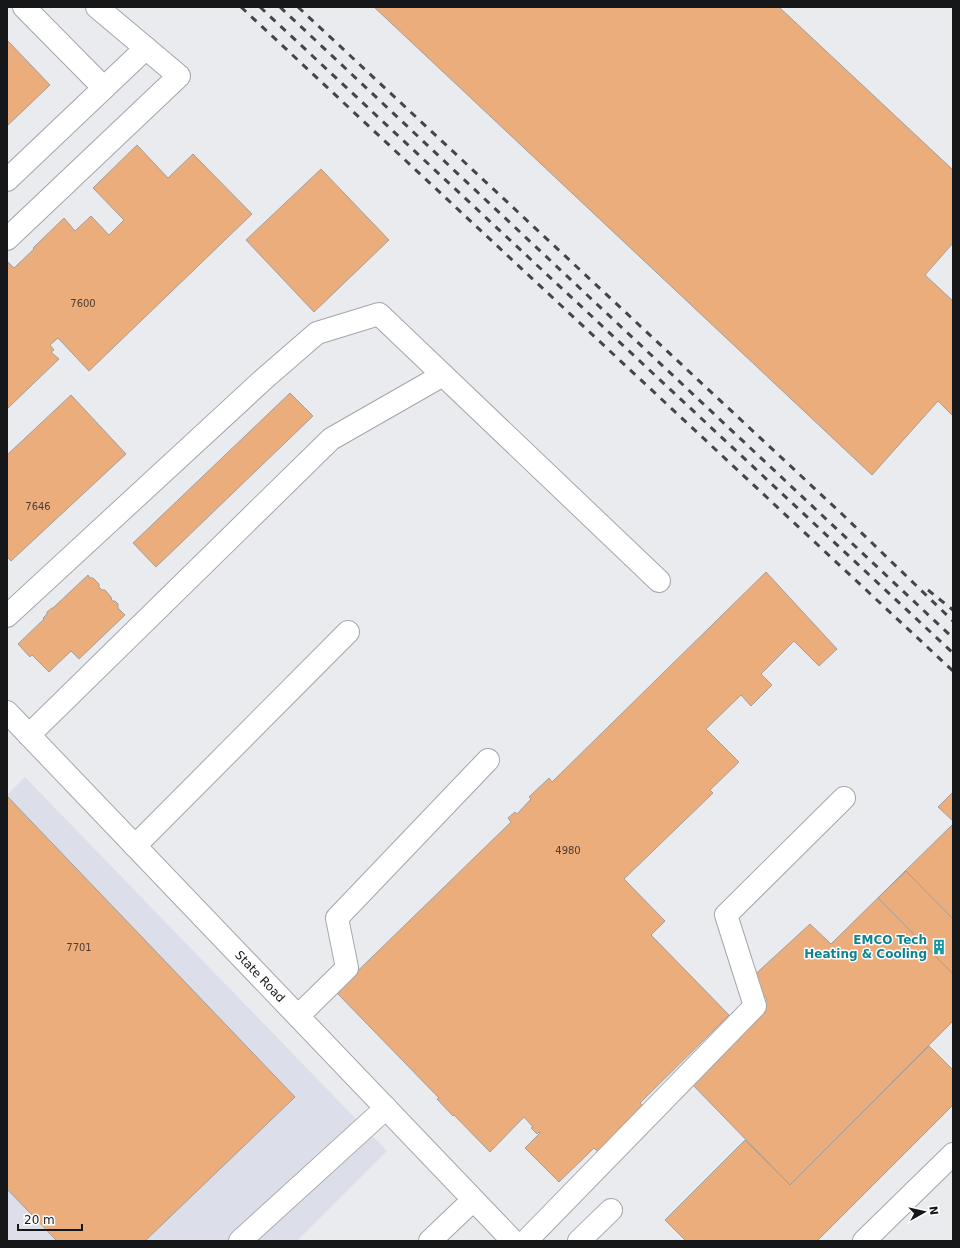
<svg xmlns="http://www.w3.org/2000/svg" width="960" height="1248" viewBox="0 0 960 1248" font-family="'DejaVu Sans',sans-serif">
<rect width="100%" height="100%" fill="#eaebef"/>
<path fill="#dcdfea" d="M 25,777 L 387,1151 L 297,1241 L 7,1241 L 7,795 Z"/>
<g fill="#ecad7c" stroke="#a29f9c">
<path d="M 374,7 L 779,7 L 953,170 L 953,243 L 925,275 L 953,301 L 953,416 L 938,401 L 872,475 Z"/>
<path d="M 7,40 L 50,85 L 7,126 Z"/>
<path d="M 137,145 L 168,178 L 193,154 L 252,214 L 89,371 L 58,338 L 50,345 L 54,350 L 51,352 L 59,359 L 7,409 L 7,261 L 14,268 L 34,249 L 33,248 L 64,218 L 75,231 L 91,216 L 109,235 L 124,220 L 93,188 Z"/>
<path d="M 321,169 L 389,240 L 314,312 L 246,240 Z"/>
<path d="M 290,393 L 313,416 L 156,567 L 133,543 Z"/>
<path d="M 71,395 L 126,454 L 11,561 L 7,557 L 7,455 Z"/>
<path d="M 766,572 L 837,649 L 819,666 L 794,641 L 761,674 L 772,685 L 751,706 L 741,695 L 706,729 L 739,762 L 710,790 L 713,793 L 624,879 L 665,921 L 651,935 L 729,1015 L 640,1103 L 648,1111 L 602,1156 L 594,1148 L 559,1182 L 525,1148 L 540,1133 L 539,1132 L 537,1134 L 531,1128 L 533,1127 L 524,1117 L 490,1152 L 454,1115 L 453,1116 L 437,1099 L 439,1098 L 336,992 L 511,822 L 508,818 L 515,812 L 517,814 L 531,799 L 529,797 L 549,778 L 552,782 Z"/>
<path d="M 88,575 L 90,578 L 93,578 L 99,584 L 99,587 L 102,590 L 105,590 L 111,597 L 112,601 L 115,601 L 118,604 L 118,608 L 125,615 L 79,659 L 71,651 L 49,672 L 32,655 L 30,657 L 18,644 L 44,619 L 43,618 L 47,614 L 47,612 L 52,608 L 53,608 Z"/>
<path d="M 953,792 L 953,821 L 938,807 Z"/>
<path d="M 7,796 L 295,1097 L 145,1241 L 57,1241 L 7,1189 Z"/>
<path d="M 953,824 L 953,1021 L 790,1185 L 688,1080 L 767,999 L 749,980 L 810,924 L 831,944 Z"/>
<path d="M 906,871 L 953,919 L 953,974 L 878,898 Z"/>
<path d="M 929,1046 L 953,1070 L 953,1105 L 817,1241 L 686,1241 L 665,1220 L 745,1140 L 790,1185 Z"/>
</g>
<g fill="none" stroke-linecap="round" stroke-linejoin="round">
<g stroke="#a5a6aa" stroke-width="24">
<g id="minor">
<path d="M 24,7 L 104,88"/>
<path d="M 7,180 L 146,48"/>
<path d="M 7,239 L 179,76 L 97,7"/>
<path d="M 7,616 L 265,378 L 317,333 L 379,314 L 659,581"/>
<path d="M 29,735 L 331,439 L 443,375"/>
<path d="M 135,846 L 348,632"/>
<path d="M 298,1016 L 347,968 L 337,918 L 488,760"/>
<path d="M 240,1241 L 386,1108"/>
<path d="M 430,1241 L 473,1200"/>
<path d="M 526,1241 L 755,1006 L 726,915 L 844,798"/>
<path d="M 579,1241 L 611,1210"/>
</g>
</g>
<g stroke="#a5a6aa" stroke-width="24">
<g id="major">
<path id="s1" d="M 7,712 L 513,1241"/>
<path d="M 864,1241 L 953,1154"/>
</g>
</g>
<use href="#minor" stroke="#fff" stroke-width="22"/>
<use href="#major" stroke="#fff" stroke-width="22"/>
<g stroke="#444547" stroke-width="3" stroke-dasharray="7 7" stroke-linecap="butt">
<path d="M 241,7 L 953,671"/>
<path d="M 260,7 L 953,653"/>
<path d="M 280,7 L 953,638"/>
<path d="M 298,7 L 843,515 L 953,621"/>
<path d="M 928,590 L 953,610"/>
</g>
</g>
<defs>
<g id="building-bare" transform="scale(1.2)"><path d="M-4-6H4V6H1V3H-1V6H-4ZM-2.5-4.3h1.7v1.8h-1.7ZM.8-4.3h1.7v1.8H.8ZM-2.5-1h1.7V.8h-1.7ZM.8-1h1.7V.8H.8Z" fill="#0f9aa8" stroke="#fff" stroke-width="2.5" paint-order="stroke"/></g>
</defs>
<g fill-rule="evenodd">
<use href="#building-bare" x="939" y="947"/>
</g>
<g text-anchor="middle" stroke-width="3" stroke-linejoin="round" paint-order="stroke">
<g font-size="10" fill="#4c3c31">
<text x="83" y="307">7600</text>
<text x="38" y="510">7646</text>
<text x="568" y="854">4980</text>
<text x="79" y="951">7701</text>
</g>
<g font-size="12" font-weight="bold" fill="#0d838f" stroke="#fff" text-anchor="end">
<text x="927" y="944">EMCO Tech<tspan x="927" dy="14">Heating &amp; Cooling</tspan></text>
</g>
<g font-size="12" fill="#161718" stroke="#fff">
<text dy="4" stroke="none"><textPath href="#s1" startOffset="366">State Road</textPath></text>
</g>
</g>
<rect width="960" height="1248" fill="none" stroke="#161718" stroke-width="16"/>
<g transform="translate(924 1212) rotate(82)" stroke="#ffffff" stroke-width="3" paint-order="stroke">
<path d="M0-3L7 15L0 10L-7 15Z" fill="#161718"/>
<text y="-6" font-size="11" font-weight="bold" text-anchor="middle" fill="#161718">N</text>
</g>
<path d="M18 1224v6h64v-6" fill="none" stroke="#161718" stroke-width="2"/>
<text x="24" y="1224" font-size="12" fill="#161718" stroke="#ffffff" stroke-width="3" paint-order="stroke">20 m</text>
</svg>
